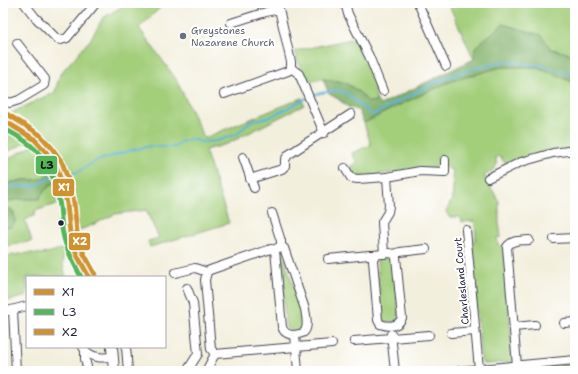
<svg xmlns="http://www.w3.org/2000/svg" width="578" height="374" viewBox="0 0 578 374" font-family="'Shantell Sans',sans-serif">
<rect width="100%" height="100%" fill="#fff"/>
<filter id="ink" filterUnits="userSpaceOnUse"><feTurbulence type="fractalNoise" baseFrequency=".025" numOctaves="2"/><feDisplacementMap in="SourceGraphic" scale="8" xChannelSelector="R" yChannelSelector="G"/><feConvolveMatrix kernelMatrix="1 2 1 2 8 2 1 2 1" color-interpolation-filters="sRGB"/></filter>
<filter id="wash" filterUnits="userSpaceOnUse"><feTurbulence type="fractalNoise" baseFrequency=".012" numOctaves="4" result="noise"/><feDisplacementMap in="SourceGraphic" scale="16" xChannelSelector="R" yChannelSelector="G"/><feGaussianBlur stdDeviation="0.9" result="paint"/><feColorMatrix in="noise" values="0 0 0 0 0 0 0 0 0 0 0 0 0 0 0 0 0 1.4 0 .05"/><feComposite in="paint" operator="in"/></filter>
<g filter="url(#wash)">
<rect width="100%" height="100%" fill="#f3efdd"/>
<g fill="#a3ce7a" stroke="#62785a">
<path d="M 128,3 L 165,3 L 139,28 L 176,79 L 204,138 C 237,125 269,111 302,98 L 304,105 L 227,144 L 205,150 L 229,223 L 150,247 L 148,241 L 159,238 L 146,210 L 115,214 L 90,226 L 77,231 L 76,212 L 74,207 L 65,170 L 60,158 L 43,137 L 11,120 L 13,112 L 55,92 L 60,74 L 90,40 L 103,18 Z"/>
<path d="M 448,3 L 575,3 L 575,55 L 551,49 L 474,59 Z"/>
<path d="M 356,38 L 378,85 L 378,88 L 374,91 L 377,101 L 368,102 L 359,92 L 344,82 L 323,79 L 309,82 L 298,62 L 295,51 Z"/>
<path d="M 501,67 L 537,67 L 575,83 L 575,148 L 507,163 C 503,162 502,160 501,156 L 496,157 C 497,170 495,169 484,176 L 499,201 L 499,223 L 501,237 L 497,237 L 498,244 L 503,247 L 504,250 L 513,358 L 512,361 L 509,362 L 486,364 L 483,364 L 481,360 L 471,246 C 472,244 474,242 475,240 C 477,235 475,227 474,221 L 462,222 L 461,218 L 459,217 L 449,217 L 446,211 C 454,198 453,193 453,179 L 452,179 L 453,170 L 449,169 L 448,168 L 442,164 L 440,167 L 436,168 L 355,177 L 352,173 L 350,169 L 353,165 L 357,163 L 352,153 L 371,145 L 364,123 L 397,106 L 449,82 Z"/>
<path d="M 4,128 L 27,142 L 7,152 L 3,156 L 3,129 Z"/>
<path d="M 34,143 L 56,174 L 36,180 L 24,180 L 12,182 L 3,186 L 3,162 L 7,159 L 29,148 Z"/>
<path d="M 57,180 L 63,202 L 35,211 L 35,215 L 25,220 L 32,241 L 3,247 L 3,227 L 5,227 L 9,208 L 3,211 L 3,202 L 6,202 L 20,199 L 39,199 L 45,190 Z"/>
<path d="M 63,249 L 63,266 L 66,277 L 27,277 L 27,296 L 3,302 L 3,256 L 30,253 L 42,254 Z"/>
<path d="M 280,250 L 282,252 L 303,315 C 303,322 305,330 296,331 C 291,331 290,330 286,328 L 279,251 Z"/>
<path d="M 391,256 L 393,257 L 399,317 L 395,322 L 383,322 L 381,318 L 377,258 Z"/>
<path d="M 575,364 L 575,371 L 513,371 L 513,369 Z"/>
</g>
<g fill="#82b16a" stroke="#526a52">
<path d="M 503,24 L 541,35 L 551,49 L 575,55 L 575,83 L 537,67 L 501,67 L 449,82 L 397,106 L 364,123 L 358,110 L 348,107 L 338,99 L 329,94 L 323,79 L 344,82 L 359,92 L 368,102 L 377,101 L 380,105 L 474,59 L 475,47 Z"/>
<path d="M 56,174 L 57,180 L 45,190 L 39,199 L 20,199 L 6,202 L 3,202 L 3,186 L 12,182 L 24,180 L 36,180 L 48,176 Z"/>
<path d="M 9,208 L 12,210 C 15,217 18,221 11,227 L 3,227 L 3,211 Z"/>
</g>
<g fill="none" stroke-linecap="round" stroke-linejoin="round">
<g stroke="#5fb2db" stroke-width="2">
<path d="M 311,96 L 316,94 L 337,90 L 346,93 L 368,112 L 373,115 L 436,82 L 466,71 L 505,61 L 544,66 L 568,73 L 575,76"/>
<path d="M 64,179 L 69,178 L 74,173 L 78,172 L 96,161 L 132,150 L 151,146 L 162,147 L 175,147 L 181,142 L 192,139 L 201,142 L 217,141 L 237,134 L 251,121 L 270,117 L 307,98"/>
<path d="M 3,191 L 11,186 L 34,186 L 39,185 L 47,179 L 56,178"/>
</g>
</g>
</g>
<g filter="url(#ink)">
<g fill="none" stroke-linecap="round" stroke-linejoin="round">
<g stroke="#414153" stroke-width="10">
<g id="minor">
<path d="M 24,3 L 35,17 L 57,39 L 61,40 L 67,38 L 96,3"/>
<path d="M 345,3 L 348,14 L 369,56 L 383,91"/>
<path d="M 418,3 L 446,66"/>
<path d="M 231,23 L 266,12 L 279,9"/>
<path d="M 291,68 L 299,74 L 324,133"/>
<path d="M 224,94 L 288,71 L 291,68 L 291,62 L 279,9 L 278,3"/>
<path d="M 3,99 L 10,103 L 19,100 L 44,85 L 45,79 L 17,43"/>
<path d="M 243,157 L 254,188"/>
<path d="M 345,168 L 351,178 L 358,179 L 387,177"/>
<path d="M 488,178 L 521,162 L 553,153 L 575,150"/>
<path d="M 250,179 L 282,169 L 285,166 L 285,160 L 288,155 L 351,114"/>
<path d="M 272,213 L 281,241 L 281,247"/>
<path d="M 466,230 L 479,369"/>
<path d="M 554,239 L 575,238"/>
<path d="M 275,250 L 271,249 L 210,270 L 207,272 L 205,280 L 211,349 L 215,354 L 332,344"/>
<path d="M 390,253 L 394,254 L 396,257 L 402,318 C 398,327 389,327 380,324 L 378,320 L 373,260 L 374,255 Z"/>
<path d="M 384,254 L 382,222 L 388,212 L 389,206 L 387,177 L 420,171 L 445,172 L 445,160"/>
<path d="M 394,254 L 400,252 L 426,249"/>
<path d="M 328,259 L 369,255 L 374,255"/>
<path d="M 175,273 L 195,268 L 207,272"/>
<path d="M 13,310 L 16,371"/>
<path d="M 3,312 L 27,306"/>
<path d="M 564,323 L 575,322"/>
<path d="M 514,327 L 535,325"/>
<path d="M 451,333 L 475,331"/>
<path d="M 391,334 L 395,371"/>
<path d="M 295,335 C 297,334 302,334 304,332 C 309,327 306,316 305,309 L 284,248 L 281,247 L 277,248 L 275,250 L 282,327 C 284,333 288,335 295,335 L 298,371"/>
<path d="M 354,341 L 429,335"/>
<path d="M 83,347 C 89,358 103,359 113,356"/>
<path d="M 126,347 L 128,371"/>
<path d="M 85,351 L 85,359 L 88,371"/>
<path d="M 517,366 L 507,247 C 512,239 521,241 529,240"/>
<path d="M 187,371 L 198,354 L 193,303 L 187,288"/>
<path d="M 206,371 L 215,354"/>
<path d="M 459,371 L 575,360"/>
</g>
</g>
<g stroke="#414153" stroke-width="12">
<g id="major">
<path d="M 3,120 L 34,139 L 46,152 L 56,166 L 64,189 L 67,204 L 70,233 L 77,255 L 89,277"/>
<path d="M 112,347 L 114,371"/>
</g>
</g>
<use href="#minor" stroke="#fff" stroke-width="8"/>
<use href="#major" stroke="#fff" stroke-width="10"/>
<g stroke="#fff" stroke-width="8">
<path id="bus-1" d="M 3,120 L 34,139 L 46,152 L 56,166 L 64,189 L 67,204 L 70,233 L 77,255 L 89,277"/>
</g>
<g stroke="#fff" stroke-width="8">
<path id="bus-2" d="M 3,128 C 12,133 22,138 29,144 C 48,159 57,184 60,207 C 61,216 61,225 63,234 C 66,250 74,263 81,277"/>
</g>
<g stroke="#fff" stroke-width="8">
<path id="bus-3" d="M 7,114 L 39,134 L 51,147 L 62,162 L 71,188 L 74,203 L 77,232 L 83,252 L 95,274"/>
</g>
<use href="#bus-1" stroke="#ce9330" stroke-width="5"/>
<use href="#bus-2" stroke="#56b559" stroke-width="5"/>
<use href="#bus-3" stroke="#ce9330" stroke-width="5"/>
</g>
</g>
<circle fill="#6b7280" stroke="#fff" stroke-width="1.5" cx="183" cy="36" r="4"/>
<circle fill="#22223b" stroke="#fff" stroke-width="1.5" cx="61" cy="223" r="3.5"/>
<g text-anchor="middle" stroke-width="4" stroke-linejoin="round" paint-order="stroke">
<g font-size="10" fill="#5b616d" stroke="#fff" text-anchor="start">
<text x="191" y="34">Greystones<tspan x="191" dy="12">Nazarene Church</tspan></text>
</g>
<g font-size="10" fill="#22223b" stroke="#fff">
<text transform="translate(461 281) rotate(-95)" y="4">Charlesland Court</text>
</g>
</g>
<g stroke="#fff" stroke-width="1.5">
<rect x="35" y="155" width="23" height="20" rx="4" fill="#56b559"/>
<rect x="52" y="178" width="23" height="19" rx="4" fill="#ce9330"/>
<rect x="68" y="232" width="23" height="19" rx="4" fill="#ce9330"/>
</g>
<g font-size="11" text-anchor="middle" font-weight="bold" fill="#fff">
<text x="64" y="191">X1</text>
<text x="80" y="245">X2</text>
</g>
<g font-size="11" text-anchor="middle" font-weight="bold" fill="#111">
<text x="47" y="169">L3</text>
</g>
<rect width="578" height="374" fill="none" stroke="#fff" stroke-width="16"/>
<rect x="26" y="276" width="140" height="72" fill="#ffffff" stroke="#a7a7b1"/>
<rect x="34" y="289" width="20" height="6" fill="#ce9330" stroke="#a7a7b1"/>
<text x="62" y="296" font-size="12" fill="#22223b">X1</text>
<rect x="34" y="309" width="20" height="6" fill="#56b559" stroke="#a7a7b1"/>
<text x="62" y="316" font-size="12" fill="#22223b">L3</text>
<rect x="34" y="329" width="20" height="6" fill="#ce9330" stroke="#a7a7b1"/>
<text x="62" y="336" font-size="12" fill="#22223b">X2</text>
</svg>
